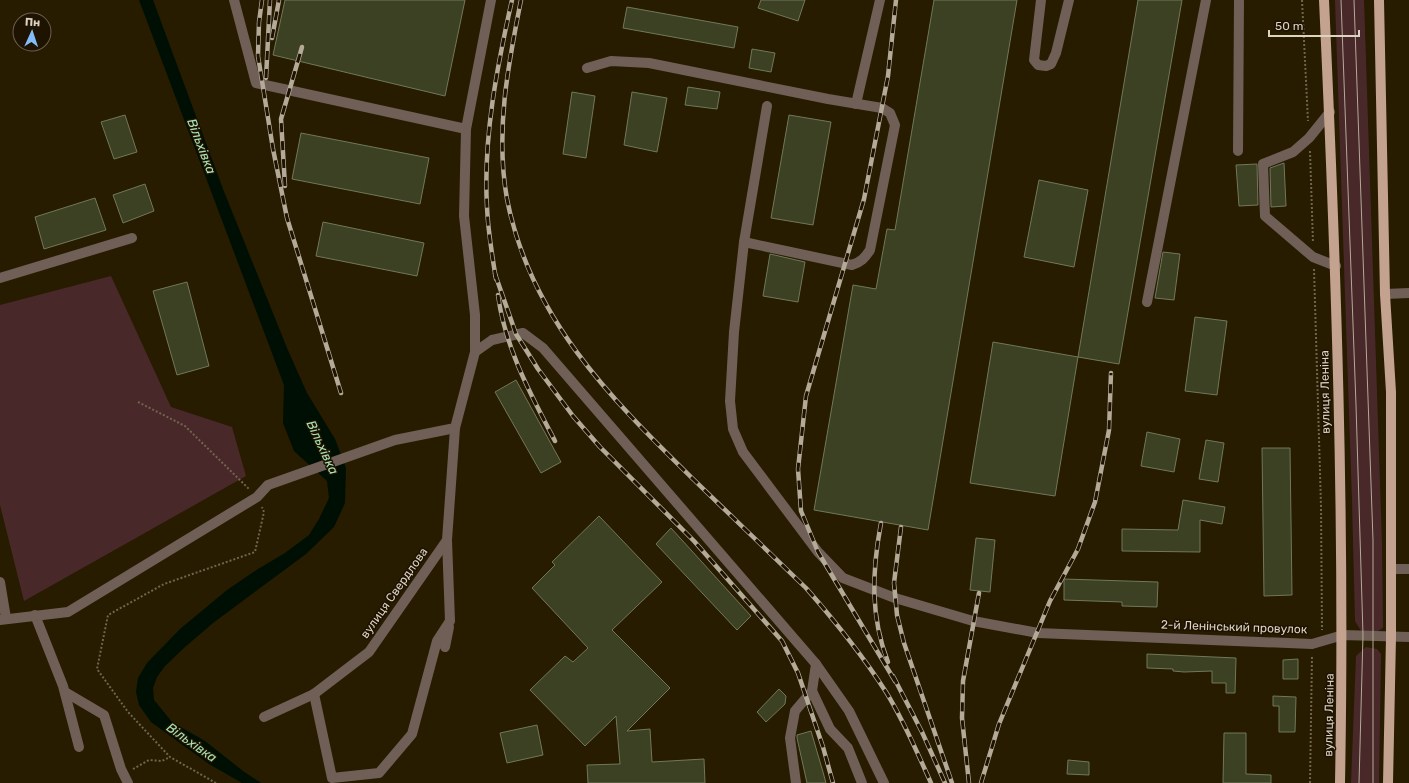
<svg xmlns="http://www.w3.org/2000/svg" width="1409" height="783" viewBox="0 0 1409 783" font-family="Rubik,sans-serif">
<rect width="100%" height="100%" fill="#271b00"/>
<g fill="#49282a">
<path d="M 1335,0 L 1364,0 L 1382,543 L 1383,627 C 1378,634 1369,632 1361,631 L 1355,621 L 1352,501 Z"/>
<path d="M 111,276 L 171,407 L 232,427 L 246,476 L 24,601 L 0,505 L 0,305 Z"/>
<path d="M 1366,647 L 1377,649 L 1381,654 L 1379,783 L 1351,783 L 1356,656 Z"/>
</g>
<path fill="#000f03" d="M 139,0 L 153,0 L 223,189 L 287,348 L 307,393 L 335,439 L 346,468 L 345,503 L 334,527 L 306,554 L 213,623 L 185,647 L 165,666 L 157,677 L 153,688 L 154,700 L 172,722 L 205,741 L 243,771 L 261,783 L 242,783 L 209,764 L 151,722 L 139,705 L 136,692 L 138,678 L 147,663 L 180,629 L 227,590 L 258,569 L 285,553 L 309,535 L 319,519 L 329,498 L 327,481 L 294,451 L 283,423 L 284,385 Z"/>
<g fill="#3c4124" stroke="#717859">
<path d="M 285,0 L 465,0 L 445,96 L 273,55 Z"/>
<path d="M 761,0 L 805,0 L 798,21 L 758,8 Z"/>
<path d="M 934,0 L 1017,0 L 928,530 L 814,510 L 853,285 L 876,289 L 887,229 L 895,230 Z"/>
<path d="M 1138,0 L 1182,0 L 1119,364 L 1078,357 Z"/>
<path d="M 627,7 L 738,27 L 734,48 L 623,28 Z"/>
<path d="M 752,49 L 775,53 L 771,72 L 749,68 Z"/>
<path d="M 688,87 L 720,92 L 717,109 L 685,105 Z"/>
<path d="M 572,92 L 595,96 L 586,158 L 563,154 Z"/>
<path d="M 632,92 L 667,98 L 657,152 L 624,145 Z"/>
<path d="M 125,115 L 137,152 L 114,159 L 101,122 Z"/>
<path d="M 789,115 L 831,122 L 813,225 L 771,218 Z"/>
<path d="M 301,133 L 429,158 L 420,204 L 292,179 Z"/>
<path d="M 1284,163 L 1286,206 L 1271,207 L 1270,168 Z"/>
<path d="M 1257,164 L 1258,205 L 1239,206 L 1236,165 Z"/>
<path d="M 1039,180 L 1088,190 L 1074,267 L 1024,257 Z"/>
<path d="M 145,184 L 154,211 L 123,223 L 113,195 Z"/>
<path d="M 95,198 L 106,230 L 44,249 L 35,217 Z"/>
<path d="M 323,222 L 424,243 L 417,276 L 316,256 Z"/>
<path d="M 1163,252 L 1180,254 L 1174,300 L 1155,298 Z"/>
<path d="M 770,254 L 805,262 L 798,302 L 763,296 Z"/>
<path d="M 187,282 L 209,366 L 177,375 L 153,291 Z"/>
<path d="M 1195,317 L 1227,321 L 1217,395 L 1185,391 Z"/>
<path d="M 993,342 L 1078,357 L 1055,496 L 970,483 Z"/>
<path d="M 516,380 L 561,462 L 541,473 L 495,392 Z"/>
<path d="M 1147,432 L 1180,439 L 1174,472 L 1141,466 Z"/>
<path d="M 1206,440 L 1224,443 L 1218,482 L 1199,479 Z"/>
<path d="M 1262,448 L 1290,448 L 1292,595 L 1264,596 Z"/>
<path d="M 1183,500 L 1225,507 L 1222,524 L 1200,520 L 1200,552 L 1122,551 L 1122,529 L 1178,530 Z"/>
<path d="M 599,516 L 662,582 L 612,630 L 670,688 L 627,731 L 650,729 L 652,762 L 704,759 L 705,783 L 588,783 L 587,765 L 620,764 L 616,716 L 585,746 L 530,690 L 565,656 L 573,662 L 588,648 L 532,588 L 555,565 L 552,562 Z"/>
<path d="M 671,528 L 751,616 L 737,630 L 656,544 Z"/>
<path d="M 976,538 L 995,540 L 990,592 L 970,590 Z"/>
<path d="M 1064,579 L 1158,582 L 1157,607 L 1122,606 L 1122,602 L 1064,600 Z"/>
<path d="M 1147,654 L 1236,658 L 1235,693 L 1226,693 L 1226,683 L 1212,683 L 1212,671 L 1184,672 L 1173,671 L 1173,669 L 1147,668 Z"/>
<path d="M 1298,659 L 1298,679 L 1283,679 L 1283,660 Z"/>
<path d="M 779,689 L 786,696 L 785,704 L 766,722 L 757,712 Z"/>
<path d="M 1273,696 L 1296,697 L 1295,732 L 1279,732 L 1279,706 L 1273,706 Z"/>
<path d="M 537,725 L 543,755 L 507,763 L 500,733 Z"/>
<path d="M 811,731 L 823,772 L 826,783 L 807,783 L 797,738 L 797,735 Z"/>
<path d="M 1224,733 L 1246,733 L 1246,774 L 1271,775 L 1271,783 L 1223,783 Z"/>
<path d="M 1068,760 L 1089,762 L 1089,775 L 1067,774 Z"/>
</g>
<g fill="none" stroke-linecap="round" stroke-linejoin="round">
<g stroke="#70654e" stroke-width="2" stroke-dasharray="2 2" stroke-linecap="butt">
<path d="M 1302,0 L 1308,121"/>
<path d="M 1310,151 L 1313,243"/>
<path d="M 1314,269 L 1321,506 L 1322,630"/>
<path d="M 138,402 L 185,426 L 249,489"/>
<path d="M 133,769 L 149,760 L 162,761 L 170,757"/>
<path d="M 216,783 L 170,757 L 128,712 L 97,669 L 108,615 L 164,584 L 255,552 L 264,512 L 262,507"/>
<path d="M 1310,783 L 1312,655"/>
</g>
<g stroke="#6f5f56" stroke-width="10">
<path d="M 234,0 L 256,83 L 466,129 L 464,216 L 475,315 L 475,352"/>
<path d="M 1041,0 L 1034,60 L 1038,65 L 1046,66 L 1051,64 L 1056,53 L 1069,0"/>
<path d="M 587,68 L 611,61 L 649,63 L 828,99 L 882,108 L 890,113 L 895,125 L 870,250 C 865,258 861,262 852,265 L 744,242"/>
<path d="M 856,104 L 880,0"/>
<path d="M 767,106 L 744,242 L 734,332 L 730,401 L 733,429 L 743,452 L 818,552 L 843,578 L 895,598 L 973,621 L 1038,633 L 1312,644 L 1343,635 L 1409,637"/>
<path d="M 1330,112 L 1309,138 L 1293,152 L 1263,164 L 1265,216 L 1313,257 L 1336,266"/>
<path d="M 466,129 L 491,0"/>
<path d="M 1238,151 L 1239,0"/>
<path d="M 0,278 L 132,238"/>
<path d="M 1385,294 L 1409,293"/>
<path d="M 1147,302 L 1206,0"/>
<path d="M 1391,569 L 1409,569"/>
<path d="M 0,582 L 6,618"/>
<path d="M 35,615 L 63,686 L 79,747"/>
<path d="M 0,620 L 68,612 L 257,497 L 268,485 L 395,440 L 455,428 L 475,352 L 492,340 L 523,333 L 543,348 L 816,664 L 812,691 L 795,711 L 790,738 L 796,783"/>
<path d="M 445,647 L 449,627"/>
<path d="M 816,664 L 849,711 L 884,783"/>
<path d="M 812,691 L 830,729 L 848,748 L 862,783"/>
<path d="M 65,692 L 104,715 L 121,769 L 128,783"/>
<path d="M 314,694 L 332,778 L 379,773 L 412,734 L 437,641 L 450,621 L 447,540"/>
<path d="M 264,717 L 314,694 L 369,652 L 447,540 L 455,428"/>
</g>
<g stroke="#c3a28f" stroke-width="10">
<path d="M 1324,0 C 1336,261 1345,522 1340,783"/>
<path d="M 1379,0 L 1385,294 L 1391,392 L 1391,637 L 1388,783"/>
</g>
<g stroke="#b4aa98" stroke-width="1">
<path d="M 1341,0 L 1356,405 L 1363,635 L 1359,783"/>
<path d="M 1354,0 L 1373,540 L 1373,783"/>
</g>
<g stroke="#b4aa98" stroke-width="4.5">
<g id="rail">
<path d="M 262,0 L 259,22 L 258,56 L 273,149 L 287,218 L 341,393"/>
<path d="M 521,0 C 508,65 495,132 507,199 C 530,317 609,397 692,478 C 730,515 768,551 806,588 C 834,620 863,656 886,692 C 904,721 917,752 931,783"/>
<path d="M 272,38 L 279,0"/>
<path d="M 266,78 L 270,0"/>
<path d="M 285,186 L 281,119 L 302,47"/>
<path d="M 495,274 L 516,334 L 538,369 L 573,416 L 600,447 L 694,541 L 782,641 L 798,673 L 823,747 L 833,783"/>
<path d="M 496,279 C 492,255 488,232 487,207 C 483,138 497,67 512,0"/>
<path d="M 498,295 C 505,348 531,395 555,441"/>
<path d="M 881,523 C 872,571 870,616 888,662"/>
<path d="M 901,527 L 894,583 L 897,615 L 904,643 L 952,783"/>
<path d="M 893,676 L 922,732 L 945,783"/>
<path d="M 895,681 L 818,552 L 801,511 L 798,469 L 806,396 L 864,199 L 888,76 L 896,0"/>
<path d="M 969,783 L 962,718 L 963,681 L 979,593"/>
<path d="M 981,783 L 999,724 L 1050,601 L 1078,549 L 1095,502 L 1109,430 L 1111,373"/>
</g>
</g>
<use href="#rail" stroke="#1e1200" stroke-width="3" stroke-dasharray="9" stroke-linecap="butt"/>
</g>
<g text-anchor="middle" stroke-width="3" stroke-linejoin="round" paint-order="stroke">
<g font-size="12" fill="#dcd3c3" stroke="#1e1200">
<text transform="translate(1325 392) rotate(-91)" y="4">вулиця Леніна</text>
<text transform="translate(394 593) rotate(-55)" y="4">вулиця Свердлова</text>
<text transform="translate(1234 627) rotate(2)" y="4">2-й Ленінський провулок</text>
<text transform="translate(1329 715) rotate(-89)" y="4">вулиця Леніна</text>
</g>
<g font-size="13" font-style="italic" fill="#a8e2b5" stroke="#1e1200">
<text transform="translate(202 146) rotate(69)" y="5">Вільхівка</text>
<text transform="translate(323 447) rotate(65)" y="5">Вільхівка</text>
<text transform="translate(192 742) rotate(35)" y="5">Вільхівка</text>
</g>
</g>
<g transform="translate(32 32) rotate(3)"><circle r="19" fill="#1e1200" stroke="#6a5f4e"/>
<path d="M0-3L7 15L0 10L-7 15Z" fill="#82bcfa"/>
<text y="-6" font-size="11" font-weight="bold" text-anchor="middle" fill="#dcd3c3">Пн</text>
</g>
<path d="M1269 30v6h90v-6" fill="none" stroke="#dcd3c3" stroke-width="2"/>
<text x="1275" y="30" font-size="12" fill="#dcd3c3" stroke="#1e1200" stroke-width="3" paint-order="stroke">50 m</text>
</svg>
